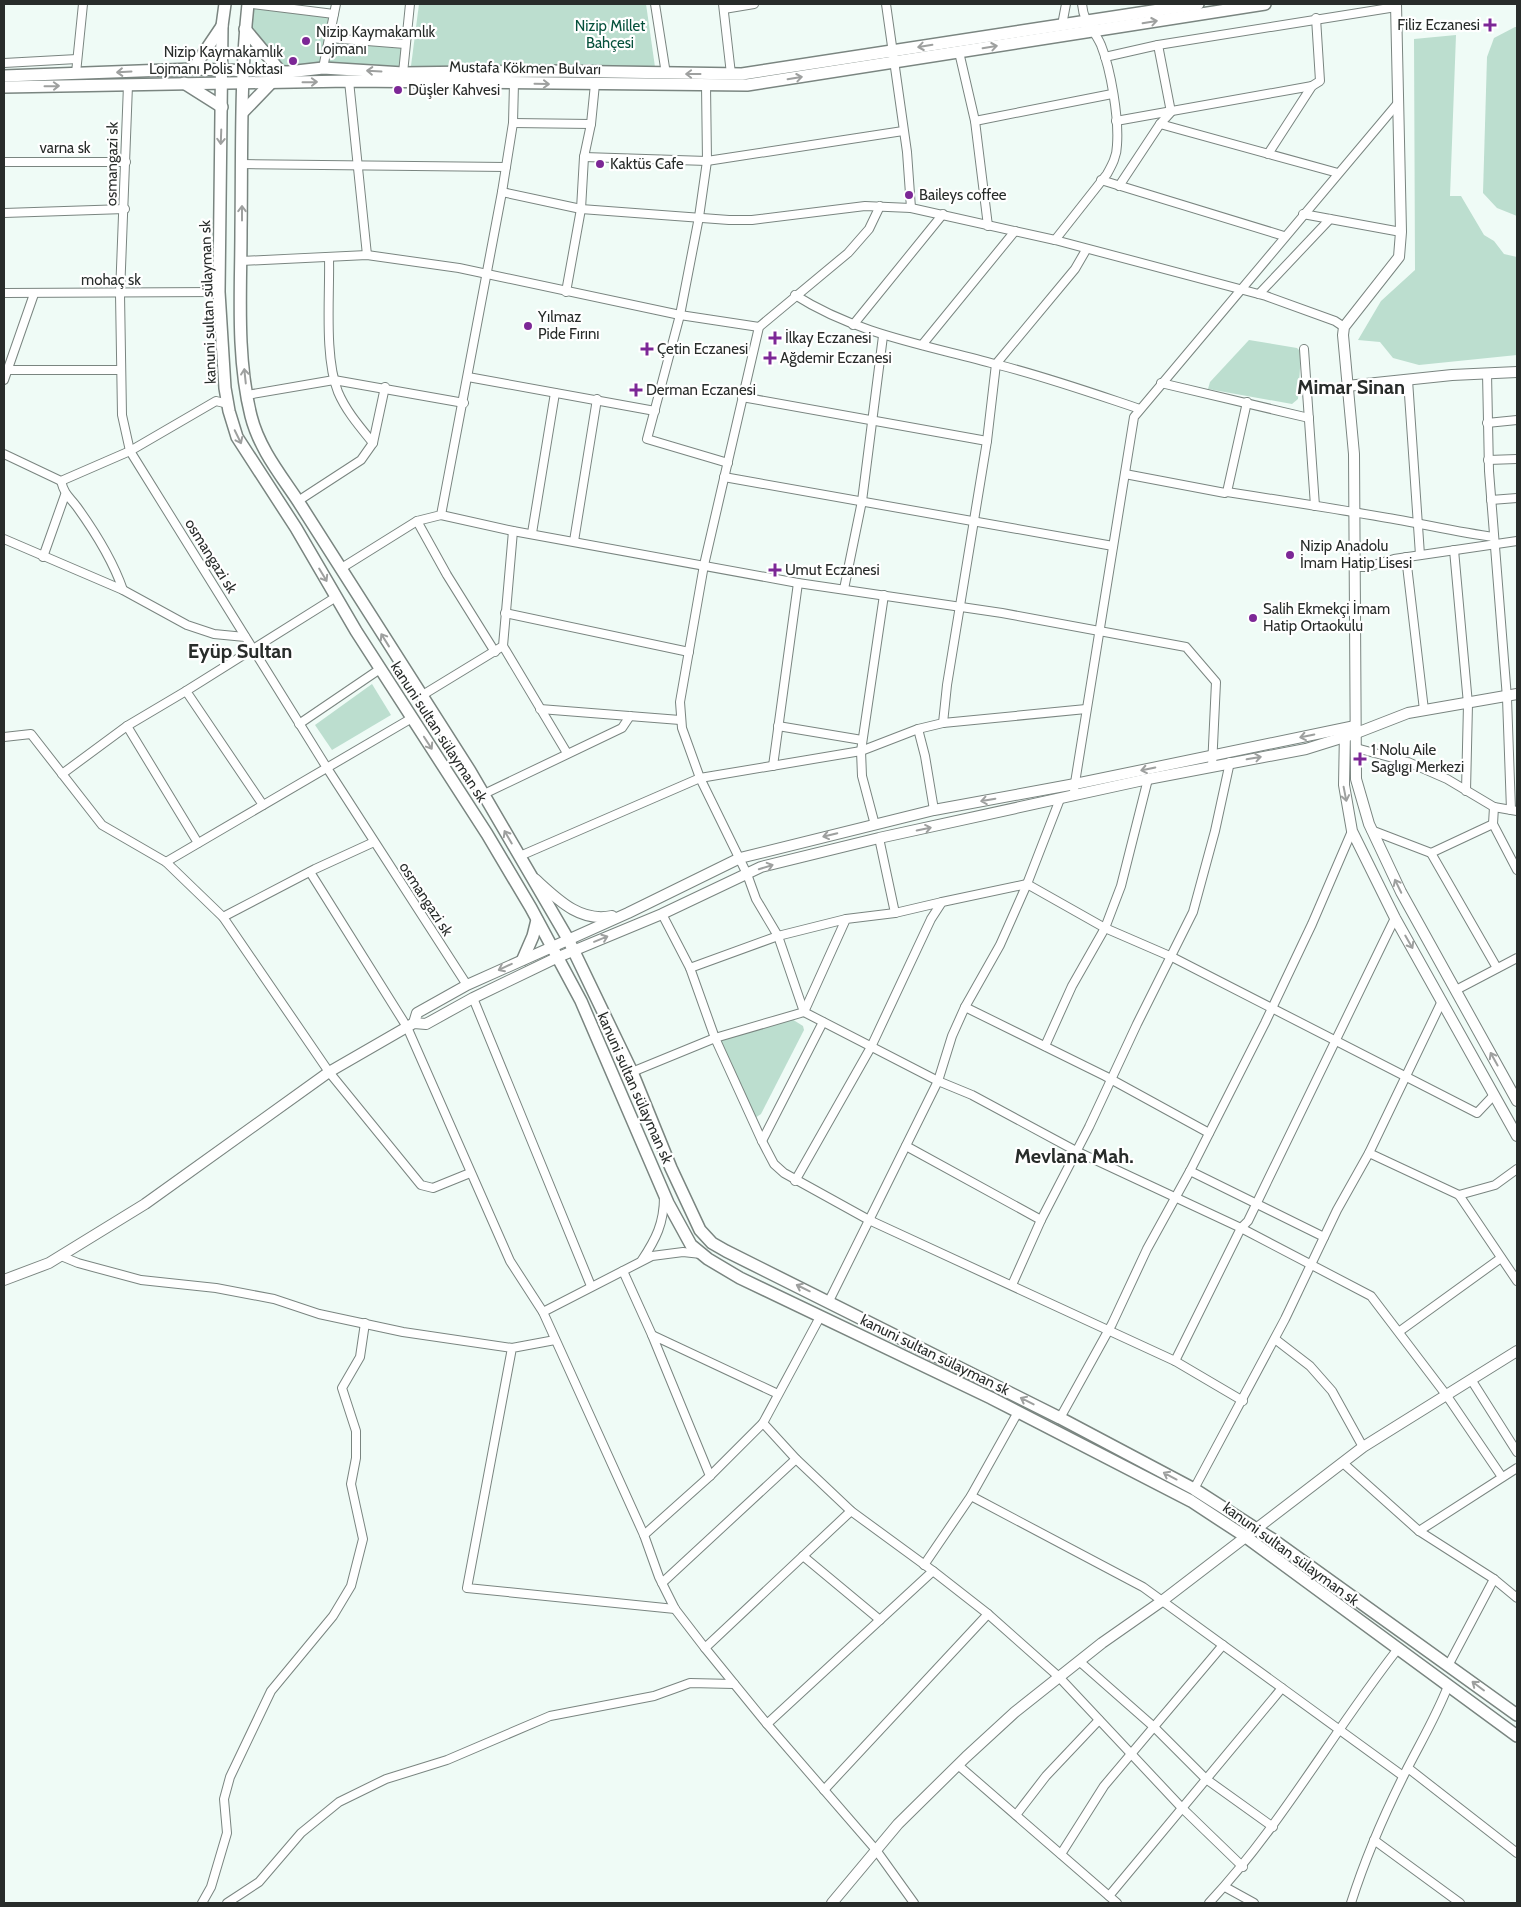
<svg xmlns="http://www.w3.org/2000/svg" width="1521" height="1907" viewBox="0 0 1521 1907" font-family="Cabin,sans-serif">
<rect width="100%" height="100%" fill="#effbf6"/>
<g fill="#bcdecf">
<path d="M 248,4 L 334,14 L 329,37 L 405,44 L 403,73 L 288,72 L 245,29 Z"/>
<path d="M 419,4 L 646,4 L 655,67 L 411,66 Z"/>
<path d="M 1515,27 L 1517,27 L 1517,216 L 1497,208 L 1483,193 L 1487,57 L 1494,38 Z"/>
<path d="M 1456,35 L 1450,196 L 1461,196 L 1484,235 L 1494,241 L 1504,254 L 1517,257 L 1517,355 L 1419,365 L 1393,358 L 1380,342 L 1358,340 L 1381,301 L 1415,270 L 1414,39 Z"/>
<path d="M 1249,340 L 1297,348 L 1301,352 L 1298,399 L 1292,404 L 1208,389 L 1210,382 Z"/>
<path d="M 372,684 L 391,715 L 332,750 L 315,725 Z"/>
<path d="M 787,1016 L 803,1026 L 804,1030 L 761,1114 L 755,1118 L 718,1042 Z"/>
</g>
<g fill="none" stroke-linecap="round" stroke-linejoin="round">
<g stroke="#7a8580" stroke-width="10">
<g id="minor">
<path d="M 253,4 L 334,14"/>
<path d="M 655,4 L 666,74"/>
<path d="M 723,4 L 731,74"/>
<path d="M 886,4 L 907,152 L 911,208"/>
<path d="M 724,9 L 754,4"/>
<path d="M 1062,25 L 1066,4"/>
<path d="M 329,38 L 405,44"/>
<path d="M 959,52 L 975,121 L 988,226"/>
<path d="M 1105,57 L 1158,45 L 1396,7"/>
<path d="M 4,63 L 77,59"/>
<path d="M 323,68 L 336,4"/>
<path d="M 76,73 L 83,4"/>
<path d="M 403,73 L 410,4"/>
<path d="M 349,81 L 367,255"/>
<path d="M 128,85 L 120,294 L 122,415 L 130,451 L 327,768 L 467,985"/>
<path d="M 706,85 L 707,161 L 699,217 L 680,315 L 647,439 L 728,463"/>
<path d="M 975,121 L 1112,94"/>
<path d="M 1116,121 L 1312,86"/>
<path d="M 513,123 L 591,124"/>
<path d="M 1160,124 L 1338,173"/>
<path d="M 1268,154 L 1312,86 L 1320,81 L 1316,18"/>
<path d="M 584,157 L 707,161 L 903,131"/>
<path d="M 4,162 L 126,162"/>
<path d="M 242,164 L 506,167"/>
<path d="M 1101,180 L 1284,236"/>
<path d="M 1119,186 L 1160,124 L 1171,112 L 1158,45"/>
<path d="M 502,192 L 581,209 L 729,220 L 752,220 L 865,206 L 911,208 L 1055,240 L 1266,296 L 1335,321 L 1344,327"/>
<path d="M 880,206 L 869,229 L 848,253 L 759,327 L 704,565 L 680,702 L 682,728 L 700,778 L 747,874 L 756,899 L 778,936 L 804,1012 L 938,1081 L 972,1095 L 1076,1151 L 1241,1228 L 1371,1296 L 1447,1396 L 1502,1477"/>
<path d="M 4,213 L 125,209"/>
<path d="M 1303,214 L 1401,232"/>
<path d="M 1055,240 L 1107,174 C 1112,165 1117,156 1117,145 C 1119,118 1111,70 1101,45 C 1093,27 1084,25 1082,4"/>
<path d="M 241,261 L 367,255 L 459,268 L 680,315 L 759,327"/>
<path d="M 566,292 L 581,209 L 584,157 L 591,124 L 595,84"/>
<path d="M 4,293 L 219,292"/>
<path d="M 1259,294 L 1330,219"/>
<path d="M 795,295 C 856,334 926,345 995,364 C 1044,376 1092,393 1140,409"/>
<path d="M 853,325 L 943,214"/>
<path d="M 922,345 L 1015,231"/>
<path d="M 1304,349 L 1315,506"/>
<path d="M 8,370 L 121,370"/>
<path d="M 1487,373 L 1489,471 L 1507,698 L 1511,810"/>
<path d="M 468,377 L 655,411"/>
<path d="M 4,380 L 34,294"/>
<path d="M 1408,380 L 1420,555"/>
<path d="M 1161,383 L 1309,418"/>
<path d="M 247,395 L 334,380 L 464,403"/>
<path d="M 742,397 L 987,441"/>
<path d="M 1487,423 L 1517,420"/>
<path d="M 373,443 L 385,387"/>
<path d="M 4,454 L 61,481 L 130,451 L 216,401 L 228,404"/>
<path d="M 1488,460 L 1517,459"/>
<path d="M 1125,474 L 1225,493 L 1227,492 C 1279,500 1331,508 1382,517 C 1420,523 1456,532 1494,537"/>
<path d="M 724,477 L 1113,546"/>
<path d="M 61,481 C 65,496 69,496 77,507 C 95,532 113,561 123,590"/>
<path d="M 1227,492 L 1247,402"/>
<path d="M 1491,500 L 1517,498"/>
<path d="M 298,501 L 361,460 L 373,443 C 360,427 346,411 338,392 C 324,357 330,296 329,257"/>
<path d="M 441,515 L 513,531 L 798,583 L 1002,613 L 1186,647 L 1216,682 L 1212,767"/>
<path d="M 417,521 L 447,575 L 495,652"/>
<path d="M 532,533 L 555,393"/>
<path d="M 4,539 L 123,590 L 187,625 L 214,634 L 245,637"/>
<path d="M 574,541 L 597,399"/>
<path d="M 1454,550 L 1468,704 L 1466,791"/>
<path d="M 43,557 L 65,495"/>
<path d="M 1406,557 L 1424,710"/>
<path d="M 1356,567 L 1367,567 L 1394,559 L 1517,541"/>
<path d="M 340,569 L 417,521 L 441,515 L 502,192 L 513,123 L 514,83"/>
<path d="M 844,589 L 862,501 L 883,336"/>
<path d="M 505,613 L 689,652"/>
<path d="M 503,646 L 567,753"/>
<path d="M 421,696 L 503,646 L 513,531"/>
<path d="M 540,709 L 680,720"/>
<path d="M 943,723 L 947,685 L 987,441 L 996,364 L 1075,269 L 1086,250"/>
<path d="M 299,724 L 380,669"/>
<path d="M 127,726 L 198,843"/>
<path d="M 778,726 L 862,740"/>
<path d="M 918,729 L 925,756 L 934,810"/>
<path d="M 4,737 L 31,734 L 102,825 L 166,862 L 223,917 L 329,1072 L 421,1185 L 433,1188 L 470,1173"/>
<path d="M 1356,748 L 1408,762 L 1447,779 L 1494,807 L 1517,811"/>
<path d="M 773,766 L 798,583"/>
<path d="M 62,774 L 127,726 L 186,691"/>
<path d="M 1074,789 L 1134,417 L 1398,103"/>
<path d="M 484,794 L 622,728 L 630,716"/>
<path d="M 263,805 L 186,691 L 336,597"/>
<path d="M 1494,807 L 1493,824 L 1517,870"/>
<path d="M 875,825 L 862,776 L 861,751 L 884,595"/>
<path d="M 1371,830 L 1431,853 L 1493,824"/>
<path d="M 879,838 L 895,913"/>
<path d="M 1431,853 L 1497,968"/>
<path d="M 520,856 L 700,778 L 861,751 L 918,729 L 943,723 L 1086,709"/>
<path d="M 166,862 L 412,718"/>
<path d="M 310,872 L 407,1027 L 510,1261 L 543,1312 L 644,1535 L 659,1577 L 675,1609 L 705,1648 L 851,1511"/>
<path d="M 662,914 L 690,968 L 715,1038 L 762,1141 L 774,1164 L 784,1173 L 869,1220 L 1175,1361 L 1243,1401"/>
<path d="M 223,917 L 315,869 L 374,842"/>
<path d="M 690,968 L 778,936 L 846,919"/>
<path d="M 1456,990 L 1517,958"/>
<path d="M 473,998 L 591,1286"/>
<path d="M 965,1007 L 1105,1076 L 1209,1133"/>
<path d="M 1045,1046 L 1072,986 L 1105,928 L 1121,886 L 1148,779"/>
<path d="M 632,1072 L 715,1038 L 804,1012 L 846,919 L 895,913 L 942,902"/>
<path d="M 762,1141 L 823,1022"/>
<path d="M 906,1146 L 1041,1220"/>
<path d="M 1369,1153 L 1459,1195 L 1517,1281"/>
<path d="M 1190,1171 L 1324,1237"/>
<path d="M 795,1181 L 871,1047 L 931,919 L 942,902 L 1027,884 L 1105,928 L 1172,957 L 1477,1113 L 1494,1095"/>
<path d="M 1459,1195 L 1495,1185 L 1517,1169"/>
<path d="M 61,1256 L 78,1263 L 141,1280 L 216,1288 L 274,1299 L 319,1314 L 403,1332 L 512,1348"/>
<path d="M 642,1260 C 656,1239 664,1223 664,1197"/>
<path d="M 623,1271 L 652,1335"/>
<path d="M 1012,1285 L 1041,1220 L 1089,1127 L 1137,1024 L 1193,912 L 1215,831 L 1230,762"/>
<path d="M 829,1301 L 938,1081 L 952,1036 L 965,1007 L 1000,945 L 1027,884 L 1060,799"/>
<path d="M 543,1312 L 652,1256 L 683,1252 L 701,1254"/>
<path d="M 1400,1331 L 1501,1258"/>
<path d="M 1275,1339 L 1310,1366 L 1332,1391 L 1363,1447"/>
<path d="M 555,1340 L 512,1348 L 467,1588 L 675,1609"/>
<path d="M 1175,1361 L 1241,1228 L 1248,1221 L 1395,918"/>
<path d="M 1472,1381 L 1517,1452"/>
<path d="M 1060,1418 L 1112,1324 L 1147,1249 L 1190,1171 L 1265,1023 L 1312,924 L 1352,831"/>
<path d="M 763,1423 L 796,1459 L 851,1511 L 933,1571 L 988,1614 L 1059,1677 L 1182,1808 L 1243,1867"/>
<path d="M 1343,1463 L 1419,1531 L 1494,1579 L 1517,1598"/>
<path d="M 710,1476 L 652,1335 L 778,1394"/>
<path d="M 1194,1489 L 1285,1319 L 1337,1210 L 1369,1153 L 1442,1001"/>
<path d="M 971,1496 L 1143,1587 L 1403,1776"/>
<path d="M 1419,1531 L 1517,1468"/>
<path d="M 644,1535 L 710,1476 L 763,1423 L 820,1317"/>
<path d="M 803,1556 L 880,1620"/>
<path d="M 924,1565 L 971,1496 L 1018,1412"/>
<path d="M 662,1583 L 796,1459"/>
<path d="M 705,1648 L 767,1724 L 933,1571"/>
<path d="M 1079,1661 L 1154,1727 L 1206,1779 L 1273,1827"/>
<path d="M 1449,1664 L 1494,1579"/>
<path d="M 767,1724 L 876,1850 L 914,1903"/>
<path d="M 958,1765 L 1117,1903"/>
<path d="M 1408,1768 L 1517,1853"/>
<path d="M 824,1790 L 988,1614"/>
<path d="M 1016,1815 L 1046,1776 L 1099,1720"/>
<path d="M 1374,1840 L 1460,1903"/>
<path d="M 1061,1854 L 1104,1786 L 1223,1645"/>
<path d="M 1225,1887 L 1254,1903"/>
<path d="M 1109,1896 L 1282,1688"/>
<path d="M 202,1903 L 211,1887 L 227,1833 L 224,1799 L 230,1777 L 271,1691 L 333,1616 L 351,1586 L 363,1539 L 351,1484 L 356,1458 L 356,1431 L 342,1388 L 360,1357 L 365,1323"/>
<path d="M 227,1903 L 259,1882 L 301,1833 L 339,1802 L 386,1779 L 447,1760 L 550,1716 L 654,1696 L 690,1683 L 734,1684"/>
<path d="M 1209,1903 C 1281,1826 1332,1733 1397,1650"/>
<path d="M 1351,1903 C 1365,1859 1383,1817 1404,1775 C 1419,1745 1436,1717 1448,1686"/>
</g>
</g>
<g stroke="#7a8580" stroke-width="12">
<g id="tertiary">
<path d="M 1396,4 L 1401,232 L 1399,257 L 1344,327 L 1343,335 L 1354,454 L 1356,779 L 1369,824 L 1401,892 L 1517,1101"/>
<path d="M 1347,386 L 1452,375 L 1517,372"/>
<path d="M 1345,731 L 1344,785 L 1352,831 L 1395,918 L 1517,1136"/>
<path d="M 535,879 C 557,899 580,923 612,916"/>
<path d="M 414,1023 L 417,1013 L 467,985 L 628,913 L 740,858 L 934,810 L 1075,784 L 1355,726"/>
<path d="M 4,1280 L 49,1263 L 145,1204 L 329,1072 L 407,1027 L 414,1023 L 426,1024 L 473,998 L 556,958 L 662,914 L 761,867 L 879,838 L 1148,779 L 1306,749 L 1354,734 L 1408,713 L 1517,694"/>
<path d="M 832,1903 L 898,1824 L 966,1757 L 1015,1712 L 1102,1643 L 1162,1601 L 1363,1447 L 1517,1351"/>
</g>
</g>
<g stroke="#7a8580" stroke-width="14">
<g id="secondary">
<path d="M 225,4 L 222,26 L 219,292 L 225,388 L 229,411 L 237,437 L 296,528 L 356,631 L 487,834 L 531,908 L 581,1001 L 668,1203 L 691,1245 L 708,1259 L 740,1278 L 991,1398 L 1191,1501 L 1246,1537 L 1517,1736"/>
<path d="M 248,4 C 240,79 242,155 241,231 C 241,291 236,356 251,416 C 259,448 280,474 298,501 L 470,771 L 568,939 L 632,1072 L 671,1168 L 700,1230 L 712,1243 L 726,1251 L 1060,1418 L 1194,1489 L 1272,1539 L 1517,1715"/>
<path d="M 245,29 L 281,72"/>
<path d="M 193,69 L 222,26"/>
<path d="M 4,76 L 193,69 L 288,72 L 323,68 L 403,73 L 549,71 L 742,74 L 1198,4"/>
<path d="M 184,83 L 222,107"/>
<path d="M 4,87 L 349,81 L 747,85 L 1265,4"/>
<path d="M 243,112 L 271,83"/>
<path d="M 523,959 L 533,936 L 537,920"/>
</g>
</g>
<use href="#minor" stroke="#fff" stroke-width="8"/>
<use href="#tertiary" stroke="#fff" stroke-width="10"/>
<use href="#secondary" stroke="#fff" stroke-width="11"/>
</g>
<defs><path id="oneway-shaft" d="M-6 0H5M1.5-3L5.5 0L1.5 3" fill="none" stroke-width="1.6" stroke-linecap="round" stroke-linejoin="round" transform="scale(1.25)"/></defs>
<g stroke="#9ea09f">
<use href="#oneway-shaft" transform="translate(1150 22) rotate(-9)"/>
<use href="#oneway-shaft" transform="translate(925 46) rotate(171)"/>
<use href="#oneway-shaft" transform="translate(990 47) rotate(-9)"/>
<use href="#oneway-shaft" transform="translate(374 71) rotate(-177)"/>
<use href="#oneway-shaft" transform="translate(124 72) rotate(177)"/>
<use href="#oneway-shaft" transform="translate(693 74) rotate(-180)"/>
<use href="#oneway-shaft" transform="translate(795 78) rotate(-9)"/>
<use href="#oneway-shaft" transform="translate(310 82) rotate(-1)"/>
<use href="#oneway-shaft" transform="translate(542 84) rotate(1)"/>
<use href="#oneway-shaft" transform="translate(52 86) rotate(-1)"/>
<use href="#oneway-shaft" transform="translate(221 137) rotate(92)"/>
<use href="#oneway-shaft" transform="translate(242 213) rotate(-90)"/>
<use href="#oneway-shaft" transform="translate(245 376) rotate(-96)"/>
<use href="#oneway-shaft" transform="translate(238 437) rotate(64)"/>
<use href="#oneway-shaft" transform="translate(323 575) rotate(59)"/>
<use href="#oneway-shaft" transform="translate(385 640) rotate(-122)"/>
<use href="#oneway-shaft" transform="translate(1307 736) rotate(168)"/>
<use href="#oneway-shaft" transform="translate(428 743) rotate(57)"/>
<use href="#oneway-shaft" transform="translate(1254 758) rotate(-10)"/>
<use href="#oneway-shaft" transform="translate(1148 769) rotate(168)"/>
<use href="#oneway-shaft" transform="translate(1345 794) rotate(79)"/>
<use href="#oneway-shaft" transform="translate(988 800) rotate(170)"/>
<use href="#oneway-shaft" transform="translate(924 829) rotate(-12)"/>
<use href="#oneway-shaft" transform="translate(830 835) rotate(167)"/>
<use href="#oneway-shaft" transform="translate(508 837) rotate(-120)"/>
<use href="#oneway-shaft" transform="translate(766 867) rotate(-17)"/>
<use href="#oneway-shaft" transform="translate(1398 886) rotate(-116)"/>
<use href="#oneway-shaft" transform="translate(601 939) rotate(-22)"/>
<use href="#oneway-shaft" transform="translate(1409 942) rotate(60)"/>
<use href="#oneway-shaft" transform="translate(505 967) rotate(155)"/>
<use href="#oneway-shaft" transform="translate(1494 1059) rotate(-119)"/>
<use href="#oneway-shaft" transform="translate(803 1288) rotate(-154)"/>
<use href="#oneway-shaft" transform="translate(1027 1401) rotate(-153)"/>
<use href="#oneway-shaft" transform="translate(1170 1476) rotate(-152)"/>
<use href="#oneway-shaft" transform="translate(1478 1686) rotate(-143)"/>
</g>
<g fill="#7c2796" stroke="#fff" stroke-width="2">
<path d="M1487.5 17.5h5v5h5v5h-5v5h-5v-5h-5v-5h5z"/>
<circle cx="306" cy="41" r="5"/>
<circle cx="293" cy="61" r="5"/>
<circle cx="398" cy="90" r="5"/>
<circle cx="600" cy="164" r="5"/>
<circle cx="909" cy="195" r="5"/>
<circle cx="528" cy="326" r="5"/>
<path d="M772.5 330.5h5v5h5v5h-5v5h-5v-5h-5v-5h5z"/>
<path d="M644.5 341.5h5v5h5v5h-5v5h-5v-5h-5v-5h5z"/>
<path d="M767.5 350.5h5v5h5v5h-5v5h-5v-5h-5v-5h5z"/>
<path d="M633.5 382.5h5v5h5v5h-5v5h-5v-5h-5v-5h5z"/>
<circle cx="1290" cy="555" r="5"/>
<path d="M772.5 562.5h5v5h5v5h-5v5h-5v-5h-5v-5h5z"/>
<circle cx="1253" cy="618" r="5"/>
<path d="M1357.5 751.5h5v5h5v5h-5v5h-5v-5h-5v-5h5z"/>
</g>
<g text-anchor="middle" stroke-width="4.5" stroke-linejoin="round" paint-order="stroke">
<g font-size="15" fill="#282c2a" stroke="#fff" text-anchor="start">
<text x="1480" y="30" text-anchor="end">Filiz Eczanesi</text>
<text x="316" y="37">Nizip Kaymakamlık<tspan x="316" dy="17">Lojmanı</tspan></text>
<text x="283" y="57" text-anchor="end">Nizip Kaymakamlık<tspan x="283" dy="17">Lojmanı Polis Noktası</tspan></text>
<text x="408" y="95">Düşler Kahvesi</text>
<text x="610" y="169">Kaktüs Cafe</text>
<text x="919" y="200">Baileys coffee</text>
<text x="538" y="322">Yılmaz<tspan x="538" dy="17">Pide Fırını</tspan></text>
<text x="785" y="343">İlkay Eczanesi</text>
<text x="657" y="354">Çetin Eczanesi</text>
<text x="780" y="363">Ağdemir Eczanesi</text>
<text x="646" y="395">Derman Eczanesi</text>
<text x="1300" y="551">Nizip Anadolu<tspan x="1300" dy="17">İmam Hatip Lisesi</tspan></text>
<text x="785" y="575">Umut Eczanesi</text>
<text x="1263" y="614">Salih Ekmekçi İmam<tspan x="1263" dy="17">Hatip Ortaokulu</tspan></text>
<text x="1371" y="755">1 Nolu Aile<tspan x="1371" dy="17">Saglıgı Merkezi</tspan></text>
</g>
<g font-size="15" fill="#06513c" stroke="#fff">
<text x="610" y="31">Nizip Millet<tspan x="610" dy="17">Bahçesi</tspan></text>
</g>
<g font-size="15" fill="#282c2a" stroke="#fff">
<text transform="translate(525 68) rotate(1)" y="5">Mustafa Kökmen Bulvarı</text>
<text x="65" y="153">varna sk</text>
<text transform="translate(112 164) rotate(-89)" y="5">osmangazi sk</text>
<text x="111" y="285">mohaç sk</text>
<text transform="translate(208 302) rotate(-92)" y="5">kanuni sultan sülayman sk</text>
<text transform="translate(211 556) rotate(58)" y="5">osmangazi sk</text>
<text transform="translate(439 732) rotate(57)" y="5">kanuni sultan sülayman sk</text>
<text transform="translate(426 899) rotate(57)" y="5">osmangazi sk</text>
<text transform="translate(635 1088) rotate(66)" y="5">kanuni sultan sülayman sk</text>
<text transform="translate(935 1355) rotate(26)" y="5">kanuni sultan sülayman sk</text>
<text transform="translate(1291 1554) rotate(36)" y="5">kanuni sultan sülayman sk</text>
</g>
<g font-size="20" font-weight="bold" fill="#282c2a" stroke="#fff">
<text x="1351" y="394">Mimar Sinan</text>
<text x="240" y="658">Eyüp Sultan</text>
<text x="1074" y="1163">Mevlana Mah.</text>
</g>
</g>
<rect width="1521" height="1907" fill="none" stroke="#282c2a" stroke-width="10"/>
</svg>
